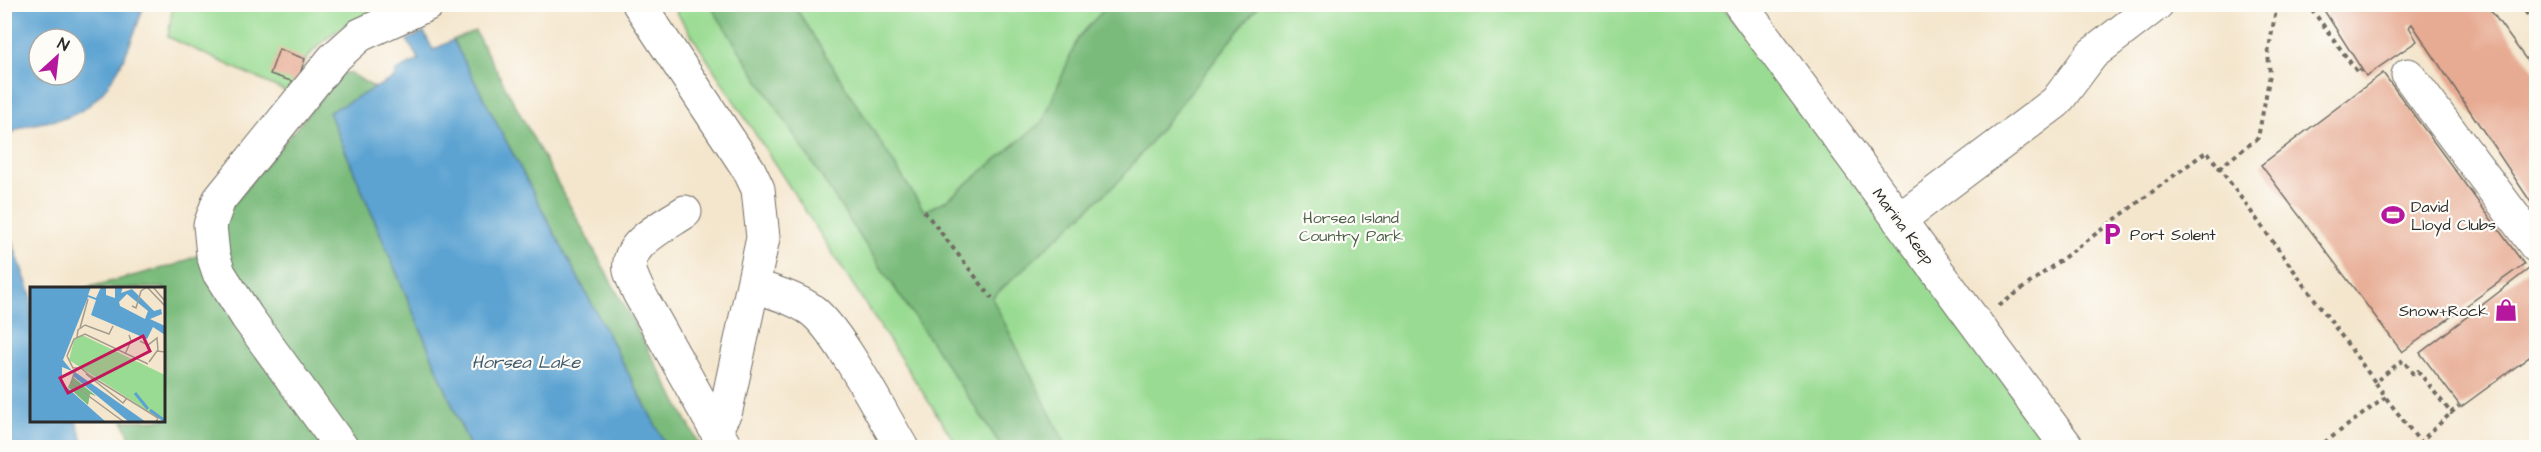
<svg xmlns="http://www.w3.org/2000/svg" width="2541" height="452" viewBox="0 0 2541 452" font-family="'Architects Daughter',sans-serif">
<rect width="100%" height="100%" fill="#fdfcf7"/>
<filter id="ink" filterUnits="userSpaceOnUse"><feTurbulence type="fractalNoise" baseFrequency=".0167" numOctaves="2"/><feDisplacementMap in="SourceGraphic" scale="12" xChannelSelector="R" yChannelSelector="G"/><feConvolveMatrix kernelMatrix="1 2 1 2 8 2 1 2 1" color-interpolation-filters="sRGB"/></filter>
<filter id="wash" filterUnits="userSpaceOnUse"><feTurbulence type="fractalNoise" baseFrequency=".008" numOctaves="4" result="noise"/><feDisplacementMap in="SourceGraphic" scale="24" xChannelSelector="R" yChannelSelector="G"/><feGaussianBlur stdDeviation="1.35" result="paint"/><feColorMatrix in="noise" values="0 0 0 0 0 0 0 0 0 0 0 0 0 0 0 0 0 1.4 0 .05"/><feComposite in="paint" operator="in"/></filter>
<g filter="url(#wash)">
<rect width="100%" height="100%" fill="#f4e6cd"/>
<g fill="#99db92" stroke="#62835e" stroke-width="1.5">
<path d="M 173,5 L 384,5 C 357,19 327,32 308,57 C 298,70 300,80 287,92 L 168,37 Z"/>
<path d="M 672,5 L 1723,5 L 2051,447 L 958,447 Z"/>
</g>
<g fill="#7abb7c" stroke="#527354" stroke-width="1.5">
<path d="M 710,5 L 794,5 L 924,211 L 947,200 L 1043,121 L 1078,38 L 1108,5 L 1259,5 L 1122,178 L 992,298 L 1067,447 L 1002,447 L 861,238 Z"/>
<path d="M 475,31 L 701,447 L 667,447 L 453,40 Z"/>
<path d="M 342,73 L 350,73 L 375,88 L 329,112 L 470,447 L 134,447 L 123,421 L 164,420 L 164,288 L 86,288 L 175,265 L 213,249 L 228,210 Z"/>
</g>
<g fill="#5ca3d2" stroke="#44677e" stroke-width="1.5" fill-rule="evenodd">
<path d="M 5,4 L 144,4 L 144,5 C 131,45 112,101 68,117 C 48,124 18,121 5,140 ZM 39,39 L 75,39 L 75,75 L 39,75 Z"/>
<path d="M 424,32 L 433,50 L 453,40 L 667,447 L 470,447 L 329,112 L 394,78 L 396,71 L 419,60 L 407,40 Z"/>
<path d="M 4,219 L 31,295 L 32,420 L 76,421 L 85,447 L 5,447 Z"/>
</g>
<g id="blocks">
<g fill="#e7ab93">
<path d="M 2320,4 L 2486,4 L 2536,73 L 2536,210 L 2412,24 L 2409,27 L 2417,41 L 2366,76 Z"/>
<path d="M 279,49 L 305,59 L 297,83 L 270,74 Z"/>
<path d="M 2383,73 L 2524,264 L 2402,352 L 2261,165 Z"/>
<path d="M 2534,265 L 2536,268 L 2536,352 L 2461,407 L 2420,353 Z"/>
</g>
</g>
</g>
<g filter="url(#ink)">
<use href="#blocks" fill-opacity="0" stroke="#716c64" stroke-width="1.5"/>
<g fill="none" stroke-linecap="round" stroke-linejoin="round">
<g stroke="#716c64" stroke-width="35">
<g id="minor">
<path d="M 639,4 L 749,170 L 758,189 L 763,238 L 726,410 L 720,421 L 714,425"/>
<path d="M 1740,4 L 2068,448"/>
<path d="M 2408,75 L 2536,246"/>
<path d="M 685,212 C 666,225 625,243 630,271 C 632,278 636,286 639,293 L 726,448"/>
<path d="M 1899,220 L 2056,102 L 2092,54 L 2157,4"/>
<path d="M 754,286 C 773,292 793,298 810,309 C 838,328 882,415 902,448"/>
<path d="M 342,448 L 247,317 L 219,273 L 213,255 L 210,225 L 219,200 L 333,59 L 360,35 L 428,4"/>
</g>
</g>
<g stroke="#716c64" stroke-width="4" stroke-dasharray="4.5 4.5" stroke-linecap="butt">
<path d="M 2295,4 L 2310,7 L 2358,73 L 2361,70"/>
<path d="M 2520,4 L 2536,26"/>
<path d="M 2219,168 L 2258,138 L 2270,74 L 2268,54 L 2277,4"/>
<path d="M 924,211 L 992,298"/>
<path d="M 1999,306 L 2207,151 L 2375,382 L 2403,360 L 2413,374 L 2418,371 L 2451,413 L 2459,406"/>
<path d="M 2386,398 L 2420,442 L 2451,413"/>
<path d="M 2317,448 L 2386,397 L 2375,382"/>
</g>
<use href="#minor" stroke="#fff" stroke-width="33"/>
</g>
</g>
<defs>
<g id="stadium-bare" transform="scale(1.8)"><path d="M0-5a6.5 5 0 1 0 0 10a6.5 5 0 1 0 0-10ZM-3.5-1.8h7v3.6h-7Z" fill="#b5179e" stroke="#fdfcf7" stroke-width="2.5" paint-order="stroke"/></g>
<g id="parking-bare" transform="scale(1.8)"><path d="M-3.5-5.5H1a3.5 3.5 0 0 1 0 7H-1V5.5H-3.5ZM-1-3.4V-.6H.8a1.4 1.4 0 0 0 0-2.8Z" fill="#b5179e" stroke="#fdfcf7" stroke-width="2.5" paint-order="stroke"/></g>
<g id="shop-bare" transform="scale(1.8)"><path d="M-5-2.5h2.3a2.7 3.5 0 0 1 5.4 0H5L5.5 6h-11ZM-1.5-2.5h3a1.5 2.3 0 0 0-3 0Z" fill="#b5179e" stroke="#fdfcf7" stroke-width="2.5" paint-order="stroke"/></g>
</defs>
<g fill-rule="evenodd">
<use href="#stadium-bare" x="2393" y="215"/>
<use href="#parking-bare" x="2112" y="234"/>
<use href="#shop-bare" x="2506" y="310"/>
</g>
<g text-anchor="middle" stroke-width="4.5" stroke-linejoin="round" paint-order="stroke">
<g font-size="16" fill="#2b2b2b" stroke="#fdfcf7" text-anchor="start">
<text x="2411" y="212">David<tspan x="2411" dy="18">Lloyd Clubs</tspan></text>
<text x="2130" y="240">Port Solent</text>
<text x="2488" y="316" text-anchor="end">Snow+Rock</text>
</g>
<g font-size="16" fill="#4c604a" stroke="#fdfcf7">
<text x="1351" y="223">Horsea Island<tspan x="1351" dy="18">Country Park</tspan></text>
</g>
<g font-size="16" fill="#2b2b2b" stroke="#fdfcf7">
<text transform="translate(1904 226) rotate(53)" y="6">Marina Keep</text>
</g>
<g font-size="18" font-style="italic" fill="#3f5b6e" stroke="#fdfcf7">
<text x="526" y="368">Horsea Lake</text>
</g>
</g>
<g transform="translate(30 287)">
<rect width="135" height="135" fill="#f4e6cd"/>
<path d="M 52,48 L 135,88 L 135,135 L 39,73 L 44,53 Z" fill="#99db92"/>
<path d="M 43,90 L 66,109 L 60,107 L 58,118 L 38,100 Z" fill="#7abb7c"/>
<path d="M 0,0 L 61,0 L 58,8 L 66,11 L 71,0 L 76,0 L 76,8 L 85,11 L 85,0 L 93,0 L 91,6 L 102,2 L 124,24 L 131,22 L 132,27 L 120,32 L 135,39 L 135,48 L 123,40 L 117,52 L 61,28 L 66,13 L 58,10 L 33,73 L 42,84 L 32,80 L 32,96 L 76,135 L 0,135 ZM 97,7 L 118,24 L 115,32 L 90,19 L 89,15 ZM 45,85 L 116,135 L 99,135 L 43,89 Z" fill="#5ca3d2" fill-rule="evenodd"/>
<path fill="none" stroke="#5ca3d2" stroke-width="3" d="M 105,106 L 118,122M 120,123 L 135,134"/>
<path fill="none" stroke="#a49b8c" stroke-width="1.5" d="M 117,0 L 135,19M 123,0 L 135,14M 102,19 L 106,21 L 111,4 L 117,0M 50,41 L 58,12M 47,50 L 48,43 L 55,38 L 79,47 L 83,39M 110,54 L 118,58 L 127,51 L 128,64M 95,67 L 101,54 L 99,48M 37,69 L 44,52 L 55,47 L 118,77M 37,69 L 43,81 L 51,81 L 59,88M 119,75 L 127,64 L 135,65M 45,83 L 41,96 L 94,135M 56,87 L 93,116 L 97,111M 59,88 L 128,131 L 126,135"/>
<path fill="#c2185b" fill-opacity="0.15" stroke="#c2185b" stroke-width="3" d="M 113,49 L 120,64 L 38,106 L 30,91 Z"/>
<rect width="135" height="135" fill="none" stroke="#2b2b2b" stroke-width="3"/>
</g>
<rect width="2541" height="452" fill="none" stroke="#fdfcf7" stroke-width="24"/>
<g transform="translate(57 57) rotate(27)"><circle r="28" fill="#fdfcf7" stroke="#a9a8a5" stroke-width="1.5"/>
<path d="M0-4.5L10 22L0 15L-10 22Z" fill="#b5179e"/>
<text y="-9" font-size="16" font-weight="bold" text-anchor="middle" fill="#2b2b2b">N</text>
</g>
</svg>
